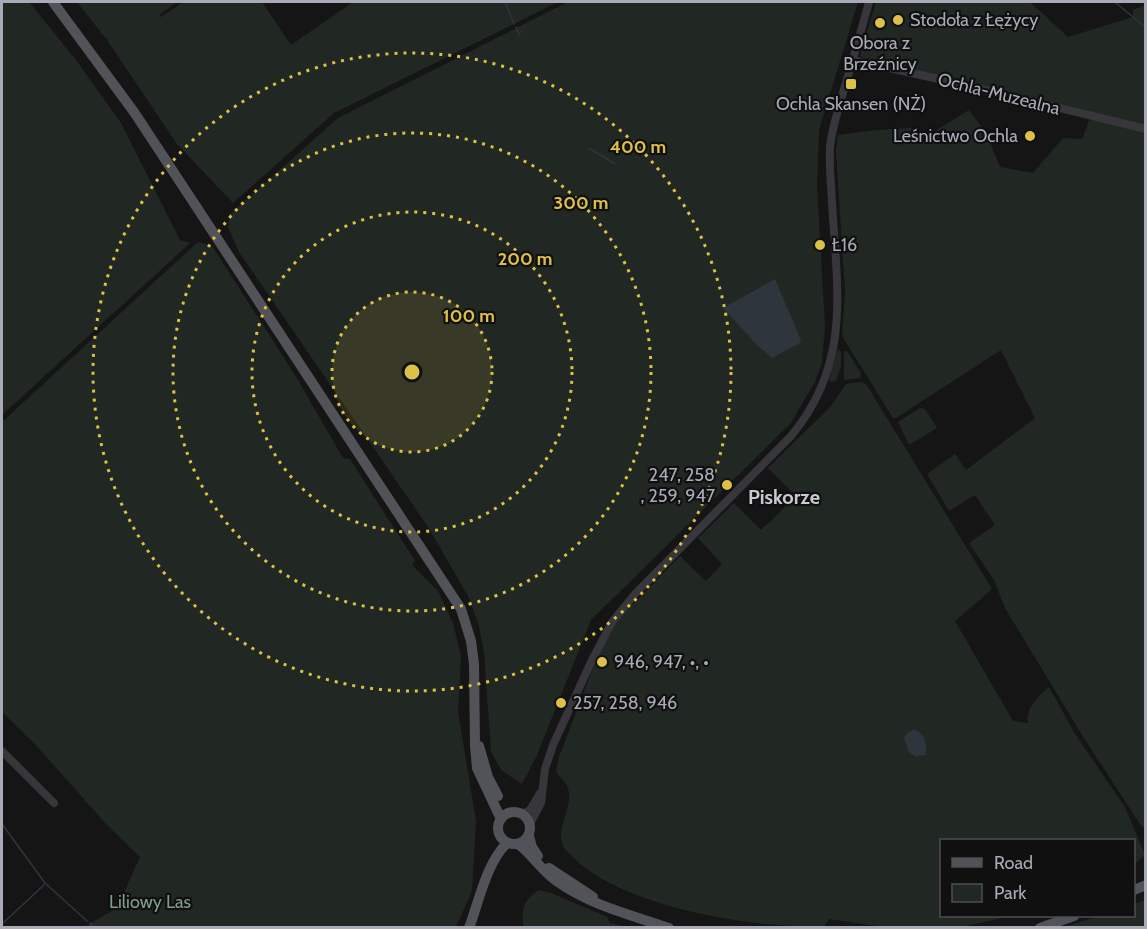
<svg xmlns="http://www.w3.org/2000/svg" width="1147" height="929" viewBox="0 0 1147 929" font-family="Cabin,sans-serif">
<rect width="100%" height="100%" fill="#151516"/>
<g fill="#212823">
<path d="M 2,2 L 29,2 L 76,60 L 121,123 L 180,240 L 190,243 L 2,415 Z"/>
<path d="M 77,2 L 177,2 L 159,15 L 161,17 L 183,2 L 262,2 L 291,45 L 353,2 L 558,2 L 334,113 L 233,203 L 177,144 L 107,40 Z"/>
<path d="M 568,2 L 858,2 L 819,130 L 817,185 L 825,326 L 822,362 L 815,382 L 790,424 L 591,620 L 537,755 L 522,784 L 501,770 L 491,751 L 484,653 L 479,626 L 468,596 L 428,527 L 239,252 L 228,227 L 230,214 L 338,118 Z"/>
<path d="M 876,2 L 1030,2 L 1068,37 L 1133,17 L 1133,10 L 1145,5 L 1145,828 L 1140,824 L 1082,735 L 1005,608 L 994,580 L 969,543 L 995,525 L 975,495 L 949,511 L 927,474 L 955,454 L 966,470 L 1035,418 L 1001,350 L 896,418 L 893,418 L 842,336 L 845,293 L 836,151 L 838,135 L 877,130 L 912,128 L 927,136 L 969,110 L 986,133 L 1000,167 L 1033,173 L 1063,138 L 1082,139 L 1090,118 L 1026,96 L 1024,97 L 862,57 L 860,55 Z"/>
<path d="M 198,242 L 212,246 L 295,375 L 343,458 L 350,459 L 415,561 L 412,565 L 438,591 L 453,623 L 461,656 L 458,712 L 476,821 L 472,891 L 456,927 L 84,927 L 117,908 L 140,857 L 106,824 L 34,743 L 2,712 L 2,422 Z"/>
<path d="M 839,349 L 841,352 L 841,366 L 836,381 L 830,382 L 829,378 L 837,351 Z"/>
<path d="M 844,351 L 847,351 L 861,373 L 860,378 L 844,380 Z"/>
<path d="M 860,382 L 866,384 L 992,589 L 955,621 L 1013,721 L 1028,723 C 1025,708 1039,696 1049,687 L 1075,734 L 1125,807 L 1145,855 L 1134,864 L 1134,840 L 942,840 L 942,916 L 1012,916 L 961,927 L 891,928 L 829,919 L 824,927 C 754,928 624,908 574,858 C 571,855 566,851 564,848 C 553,828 576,806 567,786 C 565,781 559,776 556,772 L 559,757 L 607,631 L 680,556 L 706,581 L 722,564 L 698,538 L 734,503 L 761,530 L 796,496 L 768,468 L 831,406 L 846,384 Z"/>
<path d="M 920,408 L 925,409 L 937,428 L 909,445 L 898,422 Z"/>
<path d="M 539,890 L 551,893 L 607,917 L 610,923 L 626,927 L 524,927 C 520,911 524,899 539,890 Z"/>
<path d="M 1145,900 L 1145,927 L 1063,927 L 1099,916 L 1134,916 L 1134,904 Z"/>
</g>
<g fill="#2f353d">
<path d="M 775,279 L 801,340 L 800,343 L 772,358 L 757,345 L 723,308 Z"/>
<path d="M 913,730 C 924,731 928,745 925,755 L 915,756 L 909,752 L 904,738 L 907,733 Z"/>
</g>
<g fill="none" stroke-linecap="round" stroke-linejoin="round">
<g stroke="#2f353d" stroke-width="1.5">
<path d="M 505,2 L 514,24"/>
<path d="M 1115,2 L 1146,28"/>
<path d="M 516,27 L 520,36"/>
<path d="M 589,148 L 615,164"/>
<path d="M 2,824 L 45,883 L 87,921"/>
<path d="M 90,923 L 94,928"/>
<path d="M 2,924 L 45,884"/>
</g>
<g stroke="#36363b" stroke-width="8">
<path d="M 853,60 L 961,84 L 1146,129"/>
<path d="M 2,751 L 54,803"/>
<path d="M 522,814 L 530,810 L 540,793"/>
<path d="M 530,824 L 541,803 L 545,769 L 553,745 L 592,660 L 612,622 L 636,593 L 791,436 C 852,363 837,289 832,202 C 831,183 829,165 830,147 C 832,127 839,108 844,89 C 853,60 861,31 869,2"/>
</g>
<g stroke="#525359" stroke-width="10">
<path d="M 53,2 L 134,112 L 461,609 L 471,641 L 474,664 L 475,746 L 477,768 L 501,819"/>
<path d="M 479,746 L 488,777 L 498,796"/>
<circle cx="514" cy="828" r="16"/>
<path d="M 529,836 L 532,847 L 538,856"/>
<path d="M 518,844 C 533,855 542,872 558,882 C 590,905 631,915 669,928"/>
<path d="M 549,868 L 593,897"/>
<path d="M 1134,890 L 1146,885"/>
<path d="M 469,928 C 479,901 487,862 507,843"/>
<path d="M 1040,928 L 1074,916"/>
</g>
</g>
<circle cx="412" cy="372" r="80" fill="#dcc047" fill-opacity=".12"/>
<g fill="none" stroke="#dcc047" stroke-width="3" stroke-dasharray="3 6">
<circle cx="412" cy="372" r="80"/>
<circle cx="412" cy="372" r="160"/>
<circle cx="412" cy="372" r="239"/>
<circle cx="412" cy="372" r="319"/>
</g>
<g fill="#dcc047" stroke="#101011" stroke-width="2">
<circle cx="898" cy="20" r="6"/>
<circle cx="880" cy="23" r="6"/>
<rect x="845" y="78" width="12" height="12" rx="3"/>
<circle cx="1030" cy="136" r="6"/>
<circle cx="820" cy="245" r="6"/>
<circle cx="727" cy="485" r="6"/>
<circle cx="602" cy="662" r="6"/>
<circle cx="561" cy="703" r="6"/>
</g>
<g text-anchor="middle" stroke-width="4.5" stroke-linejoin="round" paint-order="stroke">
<g font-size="18" fill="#a8aab5" stroke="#101011" text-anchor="start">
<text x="910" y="26">Stodoła z Łężycy</text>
<text x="880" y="49" text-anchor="middle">Obora z<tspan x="880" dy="21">Brzeźnicy</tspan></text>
<text x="851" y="110" text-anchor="middle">Ochla Skansen (NŻ)</text>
<text x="1018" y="142" text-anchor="end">Leśnictwo Ochla</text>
<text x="832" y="251">Ł16</text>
<text x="715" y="481" text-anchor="end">247, 258<tspan x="715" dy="21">, 259, 947</tspan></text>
<text x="614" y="668">946, 947, •, •</text>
<text x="573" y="709">257, 258, 946</text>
</g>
<g font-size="18" fill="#a8aab5" stroke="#101011">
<text transform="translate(999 94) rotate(14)" y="6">Ochla-Muzealna</text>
</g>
<g font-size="18" fill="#819d87" stroke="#101011">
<text x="150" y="908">Liliowy Las</text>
</g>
<g font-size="20" font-weight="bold" fill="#c8c9d1" stroke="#101011">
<text x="784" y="504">Piskorze</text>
</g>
</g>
<circle cx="412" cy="372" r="9" fill="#dcc047" stroke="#101011" stroke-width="3"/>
<g font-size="18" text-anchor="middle" font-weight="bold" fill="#dcc047" stroke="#101011" stroke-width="4.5" stroke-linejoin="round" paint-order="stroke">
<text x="638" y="153">400 m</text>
<text x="581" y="209">300 m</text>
<text x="525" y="265">200 m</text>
<text x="469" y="322">100 m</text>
</g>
<rect width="1147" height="929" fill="none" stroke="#a8aab5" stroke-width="6"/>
<rect x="940" y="839" width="195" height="78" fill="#101011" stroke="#4d4e53" stroke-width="1.5"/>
<rect x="952" y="858" width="30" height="9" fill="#525359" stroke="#4d4e53" stroke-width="1.5"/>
<text x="994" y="869" font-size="18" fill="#a8aab5">Road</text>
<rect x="952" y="884" width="30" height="18" fill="#212823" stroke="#4d4e53" stroke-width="1.5"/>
<text x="994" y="899" font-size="18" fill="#a8aab5">Park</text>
</svg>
